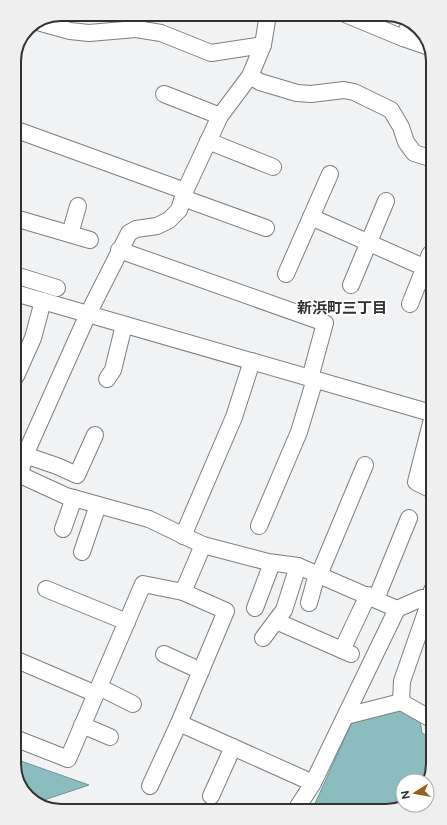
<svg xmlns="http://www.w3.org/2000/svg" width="447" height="825" viewBox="0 0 447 825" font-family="Figtree,'Noto Sans JP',sans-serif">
<rect width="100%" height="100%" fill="#f1f2f4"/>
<g fill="#8bbcbf" stroke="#709395">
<path d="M 399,710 L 420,720 L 422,733 L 433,739 L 433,766 L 427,784 L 427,781 L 403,781 L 403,805 L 407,805 L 404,807 L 313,808 L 352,722 Z"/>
<path d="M 18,760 L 89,785 L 35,803 L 18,782 Z"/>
</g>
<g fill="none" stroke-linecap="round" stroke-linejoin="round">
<g stroke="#7d7e7f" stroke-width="18">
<g id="minor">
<path d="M 345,14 L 403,38 L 429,47"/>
<path d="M 41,23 L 70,31 L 89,33 L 136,29 L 161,33 L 211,53 L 263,45"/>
<path d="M 136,29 L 138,14"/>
<path d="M 403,38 L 411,22"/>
<path d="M 250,76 L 260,82 L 297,93 L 311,94 L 344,90 L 354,92 L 391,110 L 401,127 L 406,142 L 414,153 L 430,158"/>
<path d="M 164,94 L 220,116"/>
<path d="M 14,129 L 185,191"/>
<path d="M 208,141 L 273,167"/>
<path d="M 183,198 L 266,228"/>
<path d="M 311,217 L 430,270"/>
<path d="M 15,218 L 90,240"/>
<path d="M 70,234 L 78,206"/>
<path d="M 119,250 L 325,323 L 310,378"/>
<path d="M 286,274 L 330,174"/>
<path d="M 15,275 L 57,288"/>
<path d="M 351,285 L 386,201"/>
<path d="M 15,293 L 431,413"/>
<path d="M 410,304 L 430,254"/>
<path d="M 16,376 L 33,338 L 43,301"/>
<path d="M 107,379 L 113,370 L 124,325"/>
<path d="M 431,423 L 416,482 L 432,490"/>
<path d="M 16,452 L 57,466 L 77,475 L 95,435"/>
<path d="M 16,473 L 66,496 L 149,519 L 203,545 L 268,562 L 298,566 L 397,609 L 422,598 L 432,598"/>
<path d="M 20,474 L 25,455 L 88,314 L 129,233 L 136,229 L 157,226 L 169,220 L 179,210 L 185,191 L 220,116 L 250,76 L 263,45 L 268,14"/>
<path d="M 259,526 L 299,432 L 315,379"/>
<path d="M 63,529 L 74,498"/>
<path d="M 183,536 L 234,417 L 252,361"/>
<path d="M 82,552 L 98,505"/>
<path d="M 319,575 L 365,465"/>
<path d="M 46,589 L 127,622"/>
<path d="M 183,592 L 203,545"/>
<path d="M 376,599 L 409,518"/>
<path d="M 309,603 L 317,574"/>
<path d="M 255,608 L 272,563"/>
<path d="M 276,621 L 351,654"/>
<path d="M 263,638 L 284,610 L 298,566"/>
<path d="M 342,650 L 368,595"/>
<path d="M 164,654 L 201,671"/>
<path d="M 17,660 L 96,694"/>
<path d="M 99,687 L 133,704"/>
<path d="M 401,702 L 433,720"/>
<path d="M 346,716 L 401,702 L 402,681 L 431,598 L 432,590"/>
<path d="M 179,723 L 313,783"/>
<path d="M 82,725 L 110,737"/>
<path d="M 17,739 L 68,759 L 143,584 L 183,592 L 226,611 L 179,723 L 150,786"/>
<path d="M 211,796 L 233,747"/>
<path d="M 297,808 L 313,783 L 397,609"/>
</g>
</g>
<use href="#minor" stroke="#fff" stroke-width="16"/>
</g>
<g text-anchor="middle" stroke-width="4" stroke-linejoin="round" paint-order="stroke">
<g font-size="15" font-weight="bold" fill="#323233" stroke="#fff">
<text x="342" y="313">新浜町三丁目</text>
</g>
</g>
<path d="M0 0H447V825H0ZM61 21H386A40 40 0 0 1 426 61V764A40 40 0 0 1 386 804H61A40 40 0 0 1 21 764V61A40 40 0 0 1 61 21Z" fill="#efefef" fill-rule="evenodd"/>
<path fill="none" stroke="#323233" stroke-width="2" d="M61 21H386A40 40 0 0 1 426 61V764A40 40 0 0 1 386 804H61A40 40 0 0 1 21 764V61A40 40 0 0 1 61 21Z"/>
<g transform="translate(415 793) rotate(259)"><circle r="19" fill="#ffffff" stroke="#adadad"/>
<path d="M0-3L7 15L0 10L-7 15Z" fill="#98611a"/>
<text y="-6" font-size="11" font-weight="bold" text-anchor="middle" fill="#323233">N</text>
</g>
</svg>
